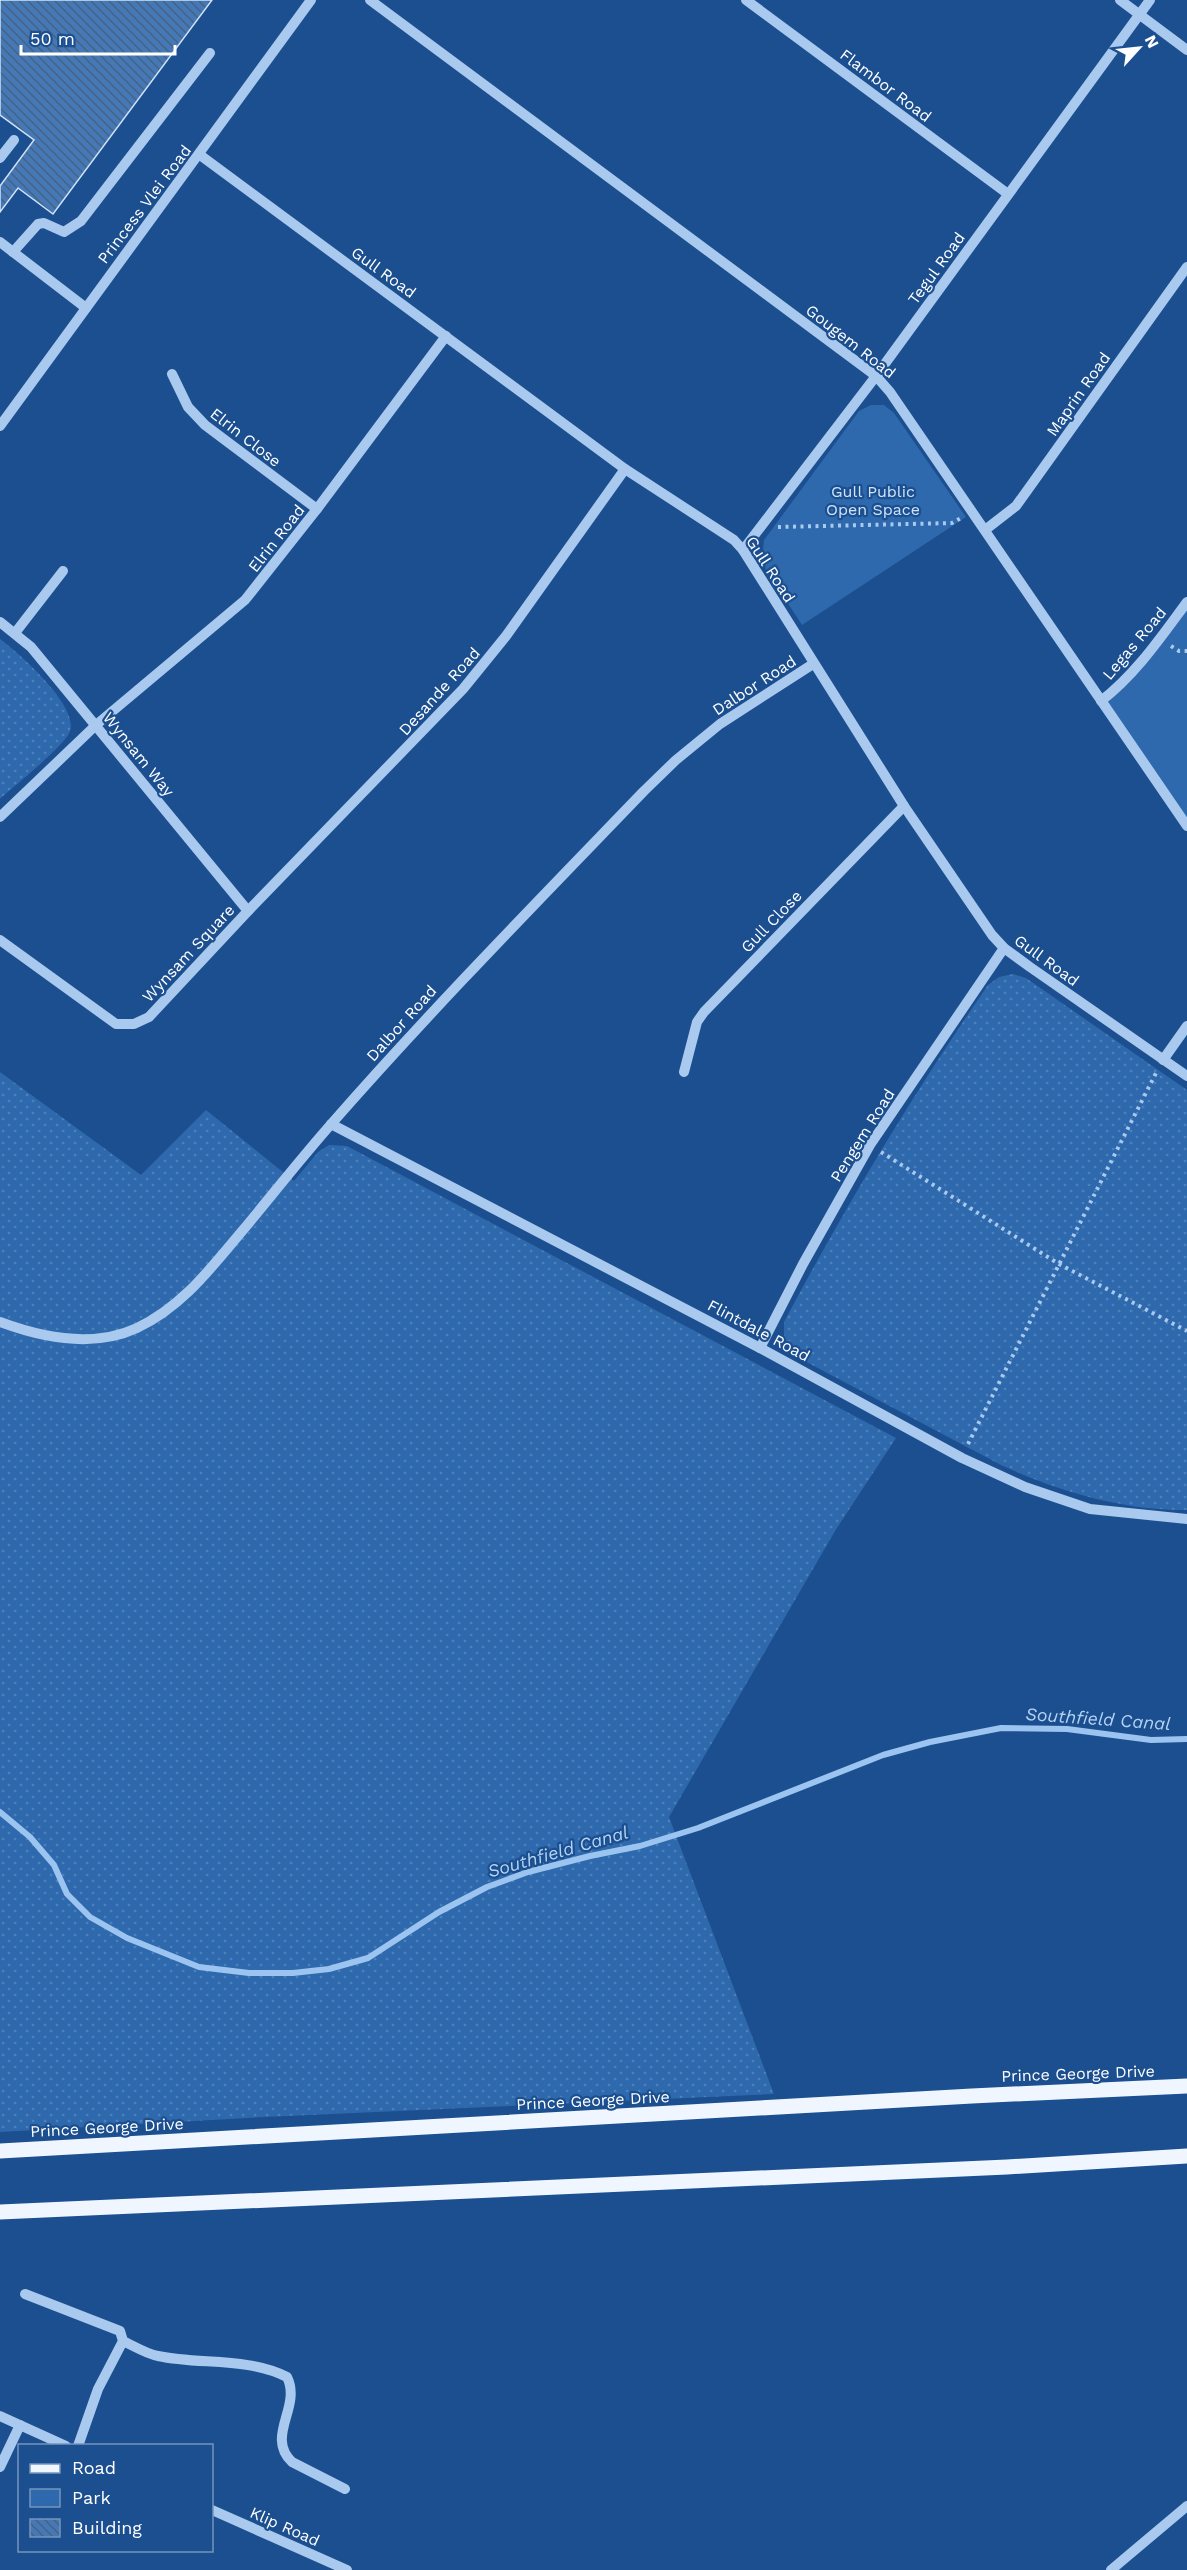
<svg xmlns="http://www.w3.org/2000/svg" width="1187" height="2570" viewBox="0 0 1187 2570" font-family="'Work Sans',sans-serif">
<defs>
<pattern id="grass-dots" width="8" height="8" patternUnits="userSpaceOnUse" patternTransform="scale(1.5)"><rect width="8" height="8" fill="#2e69ad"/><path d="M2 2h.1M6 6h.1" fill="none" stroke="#4d80b9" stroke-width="1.8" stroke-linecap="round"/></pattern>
<pattern id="building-back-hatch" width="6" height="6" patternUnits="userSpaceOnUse" patternTransform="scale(1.5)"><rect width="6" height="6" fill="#4478b7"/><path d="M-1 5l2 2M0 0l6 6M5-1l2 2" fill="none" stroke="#486282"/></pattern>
</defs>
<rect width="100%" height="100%" fill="#1b4f8f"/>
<g fill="url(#grass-dots)">
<path d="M 0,639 C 19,653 79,706 70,731 C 66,745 14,786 0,799 Z"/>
<path d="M 1013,974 L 1026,978 L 1187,1090 L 1187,1510 C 1122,1510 1060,1492 1001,1465 L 797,1357 L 784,1341 L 784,1322 C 846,1205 913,1094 988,985 L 999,977 Z"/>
<path d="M 0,1072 L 141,1175 L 206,1110 L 294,1181 L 318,1152 L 329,1145 L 347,1146 L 896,1438 L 835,1531 L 669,1817 L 774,2094 L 265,2117 L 0,2132 Z"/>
</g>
<g fill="#2e69ad">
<path d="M 871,405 L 884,405 L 894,413 L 966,517 L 802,625 L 765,568 L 762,559 L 764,540 L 859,411 Z"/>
<path d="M 1187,602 L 1187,826 L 1101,701 Z"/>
</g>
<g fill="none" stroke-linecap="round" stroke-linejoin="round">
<path stroke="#9cc4f0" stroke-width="6" d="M 0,1812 L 30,1837 L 54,1865 L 67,1894 L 90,1917 L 127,1938 L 199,1967 L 249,1973 L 293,1973 L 329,1969 L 368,1958 L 439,1912 L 487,1887 L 528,1872 L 590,1856 L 640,1846 L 698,1828 L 883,1755 L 930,1742 L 1001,1728 L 1067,1729 L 1151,1740 L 1187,1739"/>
</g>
<path fill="url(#building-back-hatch)" stroke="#cfe3fa" stroke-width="1.5" d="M 0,0 L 212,0 L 53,214 L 18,188 L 0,212 L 0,186 L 34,140 L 0,115 Z"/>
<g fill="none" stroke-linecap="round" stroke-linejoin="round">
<g stroke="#a9c9ee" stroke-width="4" stroke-dasharray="3 4.5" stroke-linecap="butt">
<path d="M 778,527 L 952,523 L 961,518"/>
<path d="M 1171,646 L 1179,651 L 1187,651"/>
<path d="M 881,1152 L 1059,1264 L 1187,1331"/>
<path d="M 968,1444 L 1157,1071"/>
</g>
<g stroke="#a9c9ee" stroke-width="10">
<path d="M 370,0 L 876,376 L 890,392 L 1187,826"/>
<path d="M 746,0 L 1008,194"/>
<path d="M 1120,0 L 1187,50"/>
<path d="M 200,155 L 625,469 L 734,540 L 743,550 L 904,806 L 992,935 L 1004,948 L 1030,967 L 1187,1076"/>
<path d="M 0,158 L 14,140"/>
<path d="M 0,242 L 86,308"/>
<path d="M 13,252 L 38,224 L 44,223 L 64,232 L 81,221 L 210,53"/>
<path d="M 172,374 L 188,407 L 205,425 L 317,509"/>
<path d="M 0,426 L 311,0"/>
<path d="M 985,530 L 1016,506 L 1187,267"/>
<path d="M 743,550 L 876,376 L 1150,0"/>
<path d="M 0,622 L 31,647 L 248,911"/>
<path d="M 15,633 L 63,571"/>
<path d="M 1101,701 C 1136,674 1161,637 1187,602"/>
<path d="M 0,817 L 96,725 L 245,600 L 317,509 L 446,336"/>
<path d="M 0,940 L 116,1024 L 134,1024 L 149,1017 L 248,911 L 463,689 L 506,636 L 625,469"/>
<path d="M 1163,1060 L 1187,1026"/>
<path d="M 684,1072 L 697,1022 L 704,1012 L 904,806"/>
<path d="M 331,1124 L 760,1348 L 962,1458 L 1025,1487 L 1090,1509 L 1187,1519"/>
<path d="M 0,1322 C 43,1338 94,1348 137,1328 C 182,1307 211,1268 243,1230 C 273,1194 302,1157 333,1122 C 433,1008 539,900 644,791 L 676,760 L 720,724 L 813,664"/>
<path d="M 760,1348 L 803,1264 L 870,1145 L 1004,948"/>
<path d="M 25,2294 L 120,2331 L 123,2341 L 98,2389 L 78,2446"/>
<path d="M 123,2341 C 134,2346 146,2354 158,2356 C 200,2365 247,2357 287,2377 C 302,2407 265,2436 292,2462 L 345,2489"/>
<path d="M 0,2416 L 66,2446"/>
<path d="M 0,2467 L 20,2425"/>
<path d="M 212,2510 L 347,2570"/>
<path d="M 1111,2570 L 1187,2506"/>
</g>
<g stroke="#f0f6ff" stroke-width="15">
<path d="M 0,2151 L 972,2096 L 1187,2086"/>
<path d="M 0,2212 L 1007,2167 L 1187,2156"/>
</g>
</g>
<g text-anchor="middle" stroke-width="4.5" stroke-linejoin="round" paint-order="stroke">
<g font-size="16" fill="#fff" stroke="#1b4f8f">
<text transform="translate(886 85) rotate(37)" y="6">Flambor Road</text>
<text transform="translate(144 204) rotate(-53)" y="6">Princess Vlei Road</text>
<text transform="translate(936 268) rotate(-54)" y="6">Tegul Road</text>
<text transform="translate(384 272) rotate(36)" y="6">Gull Road</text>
<text transform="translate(851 341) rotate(38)" y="6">Gougem Road</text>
<text transform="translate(1078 394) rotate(-55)" y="6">Maprin Road</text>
<text transform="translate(246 437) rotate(38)" y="6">Elrin Close</text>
<text transform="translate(276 538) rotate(-52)" y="6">Elrin Road</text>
<text transform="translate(771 569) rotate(57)" y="6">Gull Road</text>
<text transform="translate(1134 643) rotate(-50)" y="6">Legas Road</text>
<text transform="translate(754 685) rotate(-33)" y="6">Dalbor Road</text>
<text transform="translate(439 691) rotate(-48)" y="6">Desande Road</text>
<text transform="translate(139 754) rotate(51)" y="6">Wynsam Way</text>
<text transform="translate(771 921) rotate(-46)" y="6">Gull Close</text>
<text transform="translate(188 953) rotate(-47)" y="6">Wynsam Square</text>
<text transform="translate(1047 960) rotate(36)" y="6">Gull Road</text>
<text transform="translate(401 1023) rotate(-48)" y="6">Dalbor Road</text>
<text transform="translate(862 1135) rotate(-58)" y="6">Pengem Road</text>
<text transform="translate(759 1330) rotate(28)" y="6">Flintdale Road</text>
<text transform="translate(1078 2073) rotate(-2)" y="6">Prince George Drive</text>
<text transform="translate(593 2100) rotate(-3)" y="6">Prince George Drive</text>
<text transform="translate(107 2127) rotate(-3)" y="6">Prince George Drive</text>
<text transform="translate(285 2526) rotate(24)" y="6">Klip Road</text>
</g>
<g font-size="16" fill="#cfe3fa" stroke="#1b4f8f">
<text x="873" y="497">Gull Public<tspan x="873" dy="18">Open Space</tspan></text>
</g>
<g font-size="18" font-style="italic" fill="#b5d3f5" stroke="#1b4f8f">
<text transform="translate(1098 1719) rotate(4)" y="6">Southfield Canal</text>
<text transform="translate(558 1852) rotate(-16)" y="6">Southfield Canal</text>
</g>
</g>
<rect x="18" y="2444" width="195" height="108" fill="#1b4f8f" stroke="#7695bc" stroke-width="1.5"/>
<rect x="30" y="2464" width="30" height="9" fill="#f0f6ff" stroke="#7695bc" stroke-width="1.5"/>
<text x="72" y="2474" font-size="18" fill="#ffffff">Road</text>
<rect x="30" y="2489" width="30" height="18" fill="#2e69ad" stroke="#7695bc" stroke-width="1.5"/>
<text x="72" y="2504" font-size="18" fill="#ffffff">Park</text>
<rect x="30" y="2519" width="30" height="18" fill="url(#building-back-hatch)" stroke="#7695bc" stroke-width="1.5"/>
<text x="72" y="2534" font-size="18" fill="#ffffff">Building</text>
<g transform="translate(1139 48) rotate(63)" stroke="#1b4f8f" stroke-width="4.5" paint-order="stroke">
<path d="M0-4.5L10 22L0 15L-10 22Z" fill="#ffffff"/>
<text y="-9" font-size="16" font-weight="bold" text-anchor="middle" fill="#ffffff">N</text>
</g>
<path d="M21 45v9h154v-9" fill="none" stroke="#ffffff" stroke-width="3"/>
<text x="30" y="45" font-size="18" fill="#ffffff" stroke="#1b4f8f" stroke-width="4.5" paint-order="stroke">50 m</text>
</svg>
